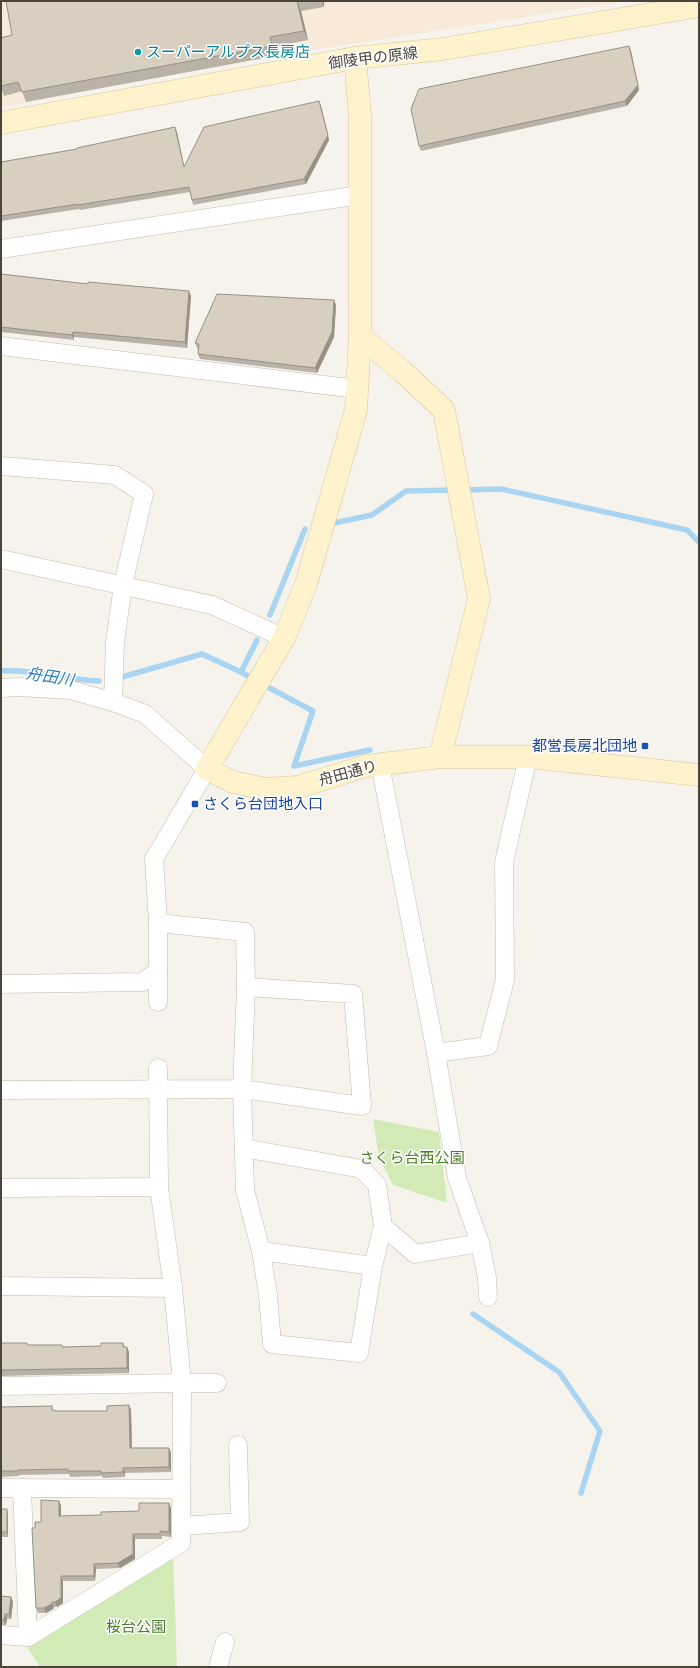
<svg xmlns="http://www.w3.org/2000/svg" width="700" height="1668" viewBox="0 0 700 1668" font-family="'Titillium Web','Noto Sans JP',sans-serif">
<rect width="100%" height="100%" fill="#f6f3ec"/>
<path fill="#f7ead8" d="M 1,1 L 627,1 L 275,56 L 1,107 Z"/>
<g fill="#d2eab5">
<path d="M 373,1119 L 439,1132 L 447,1203 L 393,1185 L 379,1157 Z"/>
<path d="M 173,1555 L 177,1667 L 40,1667 L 28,1648 Z"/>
</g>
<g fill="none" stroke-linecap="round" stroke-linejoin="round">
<g stroke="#a9d4f2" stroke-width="5.5">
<path d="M 463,490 L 501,489 L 687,530 L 699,542"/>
<path d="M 334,523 L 372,515 L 406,491 L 454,490"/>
<path d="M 270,615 L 305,529"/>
<path d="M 1,671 C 34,669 67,680 99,681"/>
<path d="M 241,672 L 255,680"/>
<path d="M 122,677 L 202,654 L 241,672 L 257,640"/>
<path d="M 262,684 L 313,711 L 294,766 L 370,750"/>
<path d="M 473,1314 L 559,1372 L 600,1431 L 581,1493"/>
</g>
<g stroke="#c2bbae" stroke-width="19">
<g id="street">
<path d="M 1,249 L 360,195"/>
<path d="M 1,346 L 357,389"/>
<path d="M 1,466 L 115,475 L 144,494 L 123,585 L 115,642 L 113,702"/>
<path d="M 1,559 L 212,605 L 284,638"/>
<path d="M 1,688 L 19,687 L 71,690 L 113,702 L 145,714 L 207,769 L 154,859 L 158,923 L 158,971 L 143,982 L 1,984"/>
<path d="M 380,764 L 436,1053 L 488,1046 L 505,980 L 504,862 L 528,757"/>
<path d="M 158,1002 L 158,971"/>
<path d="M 1,1090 L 242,1089 L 246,987 L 245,932 L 158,923"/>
<path d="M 244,1148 L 362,1169 L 377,1185 L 383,1226 L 373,1266 L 359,1353 L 272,1344 L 268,1295 L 261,1251 L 245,1190 L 242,1089 L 362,1106 L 353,994 L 246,987"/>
<path d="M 1,1188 L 159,1187"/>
<path d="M 383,1226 L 415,1254 L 480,1243 L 457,1178 L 436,1053"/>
<path d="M 480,1243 L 487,1278 L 488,1297"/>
<path d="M 261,1251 L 373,1266"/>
<path d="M 1,1286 L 173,1288"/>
<path d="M 1,1386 L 182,1383 L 173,1288 L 159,1187 L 158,1068"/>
<path d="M 1,1488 L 181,1489"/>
<path d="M 22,1488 L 28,1637"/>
<path d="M 181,1526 L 240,1522 L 238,1445"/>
<path d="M 1,1635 L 28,1637 L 181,1543 L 182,1383 L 217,1383"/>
<path d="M 218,1667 L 225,1642"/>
</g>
</g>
<g stroke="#d6c79b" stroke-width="23">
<g id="secondary">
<path d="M 355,58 L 360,114 L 360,336 L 356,410 L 306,584 L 284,638 L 207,769 L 233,782 L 266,789 L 298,787 L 366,766 L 440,757 L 528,757 L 699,775"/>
<path d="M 1,123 L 355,58 L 443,49 L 699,6"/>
<path d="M 360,336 L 402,371 L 444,410 L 479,599 L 440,757"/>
</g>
</g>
<use href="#street" stroke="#fff" stroke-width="18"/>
<use href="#secondary" stroke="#fff3cd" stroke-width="22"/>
</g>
<g fill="#bab2a6">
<path d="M 6,1 L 324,1 L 324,7 L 301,11 L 308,40 L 273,47 L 275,56 L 26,102 L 22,91 L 4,96 L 1,87 L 1,38 L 12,35 Z"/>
<path d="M 631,51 L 639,90 L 627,106 L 421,151 L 419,146 Z"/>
<path d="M 319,101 L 321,106 L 329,140 L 306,184 L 193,205 L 192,200 L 190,192 L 80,210 L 79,209 L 1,221 L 1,162 L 77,149 L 175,127 L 177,132 L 184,166 Z"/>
<path d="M 1,274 L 191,296 L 187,348 L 74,337 L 74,340 L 1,332 Z"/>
<path d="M 336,305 L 334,337 L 317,373 L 200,359 L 198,354 L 199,349 L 197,348 L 195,343 Z"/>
<path d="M 1,1343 L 28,1345 L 63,1347 L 101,1346 L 123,1343 L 125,1347 L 129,1352 L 129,1373 L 1,1376 Z"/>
<path d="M 129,1405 L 131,1410 L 132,1448 L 169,1448 L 171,1453 L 171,1472 L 125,1473 L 125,1477 L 103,1478 L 102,1476 L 70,1477 L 69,1474 L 19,1475 L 19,1476 L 1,1477 L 1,1407 L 52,1406 L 53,1411 L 107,1411 Z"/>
<path d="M 59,1501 L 61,1506 L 61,1516 L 101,1515 L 171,1508 L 171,1537 L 162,1536 L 162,1539 L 135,1539 L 135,1559 L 120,1568 L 96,1569 L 95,1581 L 63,1581 L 63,1603 L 57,1607 L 54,1607 L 53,1609 L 46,1613 L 38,1613 L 36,1608 L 35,1528 L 41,1522 Z"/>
<path d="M 1,1509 L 8,1515 L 8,1537 L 1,1537 Z"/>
<path d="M 1,1596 L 11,1597 L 13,1602 L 11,1619 L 7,1619 L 6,1625 L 1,1625 Z"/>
</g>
<g fill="#979187">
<path d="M 297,1 L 301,11 L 308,40 L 304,31 Z"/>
<path d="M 322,1 L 324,1 L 324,7 Z"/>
<path d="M 629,46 L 631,51 L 639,90 L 627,106 L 625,101 Z"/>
<path d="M 319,101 L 321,106 L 329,140 L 306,184 L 304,179 Z"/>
<path d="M 175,127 L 177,132 L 185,173 L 184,167 Z"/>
<path d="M 189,291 L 191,296 L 187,348 L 185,342 Z"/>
<path d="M 334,300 L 336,305 L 334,337 L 317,373 L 315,368 Z"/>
<path d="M 73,332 L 74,337 L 74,340 L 72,335 Z"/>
<path d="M 127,1347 L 129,1352 L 129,1373 L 127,1368 Z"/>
<path d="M 129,1405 L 131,1410 L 132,1453 L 130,1448 Z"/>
<path d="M 169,1448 L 171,1453 L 171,1472 L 169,1467 Z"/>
<path d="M 123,1468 L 125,1473 L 125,1477 L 123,1472 Z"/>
<path d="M 59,1501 L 61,1506 L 61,1521 L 59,1516 Z"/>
<path d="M 169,1503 L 171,1508 L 171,1537 L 169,1532 Z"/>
<path d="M 7,1509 L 8,1515 L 8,1537 L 7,1532 Z"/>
<path d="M 133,1534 L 135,1539 L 135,1559 L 120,1568 L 118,1563 Z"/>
<path d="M 94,1564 L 96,1569 L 95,1581 L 94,1576 Z"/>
<path d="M 61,1576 L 63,1581 L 63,1603 L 57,1607 L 55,1602 Z"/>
<path d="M 11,1597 L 13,1602 L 11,1619 L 9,1614 Z"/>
<path d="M 52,1602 L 54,1607 L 53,1609 L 46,1613 L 44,1608 Z"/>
<path d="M 5,1614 L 7,1619 L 6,1625 L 4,1620 Z"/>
</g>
<g fill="#d8cfc1" stroke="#979187">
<path d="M 6,1 L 300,1 L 297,1 L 304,31 L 270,37 L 272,46 L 22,92 L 18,82 L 1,86 L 1,38 L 12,35 Z"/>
<path d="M 629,46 L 638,85 L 625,101 L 419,146 L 411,109 L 419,89 Z"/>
<path d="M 319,101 L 328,135 L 304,179 L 192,200 L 189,187 L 78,205 L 78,204 L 1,216 L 1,162 L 77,149 L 77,148 L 175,127 L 184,167 L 204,127 Z"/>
<path d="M 1,274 L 88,284 L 88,282 L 189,291 L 185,342 L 73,332 L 72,335 L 1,327 Z"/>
<path d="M 217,294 L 334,300 L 332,332 L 315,368 L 198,354 L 199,344 L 195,343 Z"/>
<path d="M 1,1343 L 27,1343 L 27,1345 L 62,1345 L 62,1347 L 101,1346 L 101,1343 L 123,1343 L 123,1347 L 127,1347 L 127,1368 L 1,1370 Z"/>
<path d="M 129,1405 L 130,1448 L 169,1448 L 169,1467 L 123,1468 L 123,1472 L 101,1473 L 101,1471 L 68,1471 L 68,1469 L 18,1470 L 18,1471 L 1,1471 L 1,1407 L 52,1406 L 52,1410 L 57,1411 L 107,1411 L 107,1406 Z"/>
<path d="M 41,1500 L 59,1501 L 59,1516 L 101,1515 L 101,1512 L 139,1511 L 139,1503 L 169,1503 L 169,1532 L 160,1531 L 160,1534 L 133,1534 L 133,1554 L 118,1563 L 94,1564 L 94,1576 L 61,1576 L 61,1598 L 55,1602 L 52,1602 L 52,1604 L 44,1608 L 36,1608 L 32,1528 L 35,1528 L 35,1522 L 41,1522 Z"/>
<rect x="1" y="1509" width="6" height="23"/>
<path d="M 1,1596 L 11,1597 L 9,1614 L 5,1614 L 4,1620 L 1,1620 Z"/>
</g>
<circle fill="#0f9aa8" stroke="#fff" stroke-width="1.5" cx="138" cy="52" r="4"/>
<g fill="#1a4fb4" stroke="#fff" stroke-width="1.5">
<rect x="641" y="742" width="8" height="8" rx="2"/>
<rect x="191" y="800" width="8" height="8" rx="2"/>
</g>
<g text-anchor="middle" stroke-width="3" stroke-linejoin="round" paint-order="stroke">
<g font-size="15" fill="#0d838f" stroke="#fff" text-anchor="start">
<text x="146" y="57">スーパーアルプス長房店</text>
</g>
<g font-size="15" fill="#4b4439" stroke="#fff">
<text transform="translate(373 58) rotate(-7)" y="5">御陵甲の原線</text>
<text transform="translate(348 773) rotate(-15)" y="5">舟田通り</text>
</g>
<g font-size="15" fill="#164399" stroke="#fff" text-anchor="end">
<text x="637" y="751">都営長房北団地</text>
<text x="203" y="809" text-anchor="start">さくら台団地入口</text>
</g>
<g font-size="15" fill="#4a7f2a" stroke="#fff">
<text x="412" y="1163">さくら台西公園</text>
<text x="136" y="1632">桜台公園</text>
</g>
<g font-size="16" font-style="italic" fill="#2e7ab2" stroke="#fff">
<text transform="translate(50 676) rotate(9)" y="6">舟田川</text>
</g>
</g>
<rect width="700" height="1668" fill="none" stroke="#4b4439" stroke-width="4"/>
</svg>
